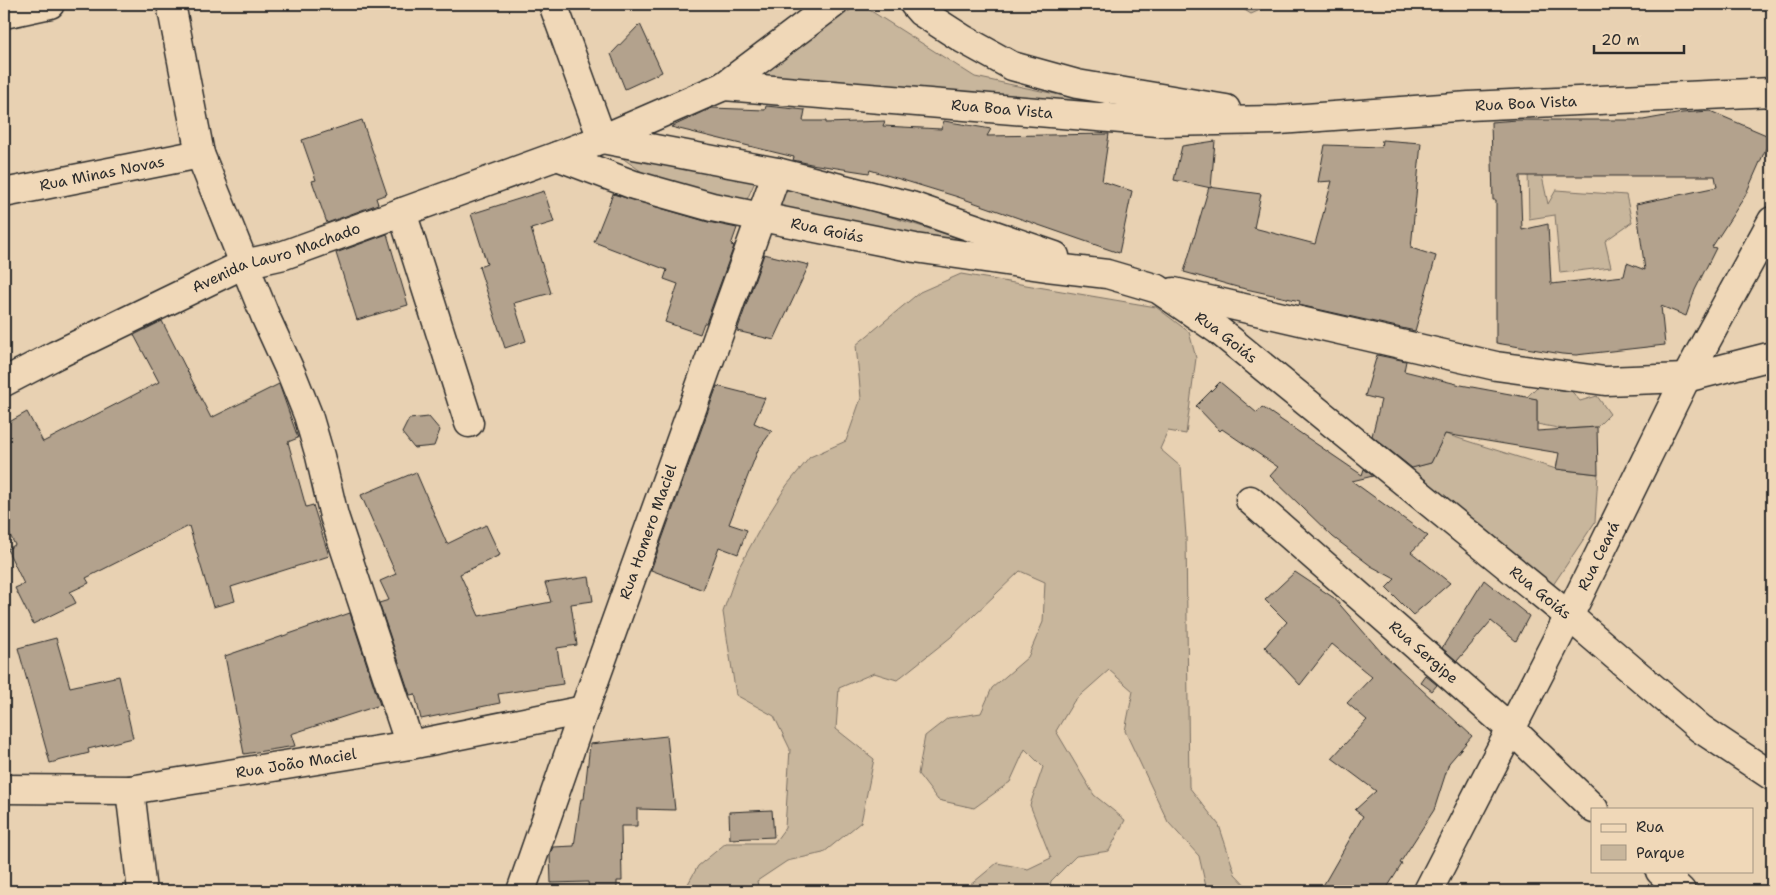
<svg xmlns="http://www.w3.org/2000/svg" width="1776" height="895" font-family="'Shantell Sans',sans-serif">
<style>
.green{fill:#c8b69c;stroke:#7a7064}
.building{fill:#b3a28d;stroke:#2b2b2b;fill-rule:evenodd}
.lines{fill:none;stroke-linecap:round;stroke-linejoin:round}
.minor-casing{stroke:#2b2b2b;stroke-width:31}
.minor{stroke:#f0d8b8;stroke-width:28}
.labels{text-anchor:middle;stroke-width:4.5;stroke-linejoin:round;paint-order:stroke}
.street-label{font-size:15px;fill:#2b2b2b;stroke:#f0d8b8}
</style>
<rect width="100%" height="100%" fill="#e8d1b2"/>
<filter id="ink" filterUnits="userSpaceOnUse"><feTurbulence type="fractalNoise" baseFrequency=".02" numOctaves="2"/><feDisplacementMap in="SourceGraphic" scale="10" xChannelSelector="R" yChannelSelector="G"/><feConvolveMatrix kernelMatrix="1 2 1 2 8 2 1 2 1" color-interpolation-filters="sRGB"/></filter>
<g filter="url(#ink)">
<g class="green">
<polygon points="860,4 975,77 1154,115 747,77"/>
<polygon points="1235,4 1274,4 1251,14"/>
<polygon points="611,150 758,175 745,204 652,179"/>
<polygon points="1540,167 1548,204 1556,190 1626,195 1632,222 1605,241 1611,267 1560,273 1555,215 1529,219 1528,170"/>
<polygon points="786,184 990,248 779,209"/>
<polygon points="961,274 1156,307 1189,332 1196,358 1186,434 1168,431 1160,449 1181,467 1186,536 1189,787 1219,825 1235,874 1251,891 1207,891 1199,856 1168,822 1125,731 1133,691 1109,670 1074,701 1056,731 1094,795 1125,820 1109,851 1076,856 1051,881 1049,891 970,891 969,886 997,863 1028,869 1051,858 1030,805 1043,767 1025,749 1010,782 974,808 938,800 918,774 925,736 948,718 981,713 992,688 1028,657 1043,622 1045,582 1020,571 951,637 897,680 874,673 839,688 836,729 874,759 861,822 823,853 787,861 757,881 759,891 684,891 698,866 726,843 774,843 785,828 790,749 774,716 736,695 723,612 738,569 762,525 787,485 810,457 846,441 861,398 856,345 920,292"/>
<polygon points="1555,383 1568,387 1580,401 1597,396 1610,414 1597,427 1563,429 1537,424 1537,400 1527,397 1538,386"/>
<polygon points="1445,434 1556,469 1598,474 1595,522 1549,591 1405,469 1431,463"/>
</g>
<g class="building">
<polygon points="640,24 662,72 625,89 611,54"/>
<polygon points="766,106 805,110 803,121 826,121 826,123 885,121 883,126 941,129 944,121 991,129 987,136 1109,134 1102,181 1132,191 1119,253 958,197 870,170 869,173 811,164 793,160 794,157 671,127 712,108 765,110"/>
<path d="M1710,111L1771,137L1745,196L1712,247L1716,248L1695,290L1686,316L1661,306L1665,345L1576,355L1562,354L1496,343V200H1493L1491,122L1517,120H1643L1682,113ZM1520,176H1715L1717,187L1636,204L1645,270L1627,263L1624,276L1551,284L1548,224L1522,230Z"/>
<polygon points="362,120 387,194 376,198 378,204 327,223 312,181 316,180 302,140"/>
<polygon points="1382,140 1421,143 1411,248 1436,256 1415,331 1299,305 1300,301 1237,287 1184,272 1209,187 1261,194 1254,228 1315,244 1332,181 1318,182 1325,145 1381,147"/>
<polygon points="1215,141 1211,188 1174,180 1182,146"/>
<polygon points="544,191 554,222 531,229 551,293 514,303 526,341 505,348 479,267 487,264 471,214"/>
<polygon points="613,194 708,222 737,228 731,245 734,246 706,323 704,323 700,334 665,322 678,284 664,279 667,270 594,242"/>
<polygon points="387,234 408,305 357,320 336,253"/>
<polygon points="764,254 809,265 774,340 737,331"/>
<polygon points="162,321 211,418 279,384 298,438 288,442 306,507 313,505 329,556 231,587 235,601 213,607 189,526 86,578 89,583 70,592 76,603 33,624 15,588 24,584 7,549 15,545 4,523 4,425 27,412 43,442 159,382 134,335"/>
<polygon points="1377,355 1406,361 1404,371 1461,385 1537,399 1537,431 1597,427 1598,474 1556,469 1559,453 1445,434 1431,463 1412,468 1372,436 1381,400 1365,396"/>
<polygon points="1220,382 1257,413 1262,407 1362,475 1364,469 1373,476 1352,481 1428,536 1411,552 1450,583 1413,615 1386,588 1395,579 1371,566 1333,537 1270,476 1278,467 1222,429 1220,431 1196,406"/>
<polygon points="717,386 765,398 754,423 772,431 758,450 729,524 747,530 738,554 719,547 703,590 651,570"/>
<polygon points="429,417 440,430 434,446 414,448 402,433 409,419"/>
<polygon points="416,472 447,544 486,525 500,555 460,574 479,616 551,602 545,583 589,577 593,601 571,604 577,645 557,648 563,684 498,694 500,703 421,719 415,694 410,695 379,603 389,600 380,581 396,574 361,495"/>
<polygon points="1295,572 1334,598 1381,652 1472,736 1449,763 1434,810 1400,863 1402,864 1385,891 1320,891 1363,816 1355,810 1376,791 1332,758 1367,720 1347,703 1372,677 1332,644 1300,685 1265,647 1287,622 1265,600"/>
<polygon points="1484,580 1529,616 1516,641 1491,621 1457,661 1442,648"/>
<polygon points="350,613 380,705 291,734 295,746 244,754 225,656"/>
<polygon points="56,638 70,687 119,676 133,738 88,749 89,753 50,763 18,648"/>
<polygon points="1425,675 1437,685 1432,691 1420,682"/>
<polygon points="667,736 675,810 637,809 637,826 621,826 622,881 617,881 617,891 589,891 588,882 551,883 550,854 553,847 574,846 581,799 584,799 590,744"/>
<polygon points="772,810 774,837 730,839 729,812"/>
</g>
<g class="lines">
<g class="minor-casing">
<g id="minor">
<polyline points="171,4 200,154 266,318 292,375 308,415 320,456 334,516 410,745"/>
<polyline points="553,4 602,139"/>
<polyline points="914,4 921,12 963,39 1012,66 1077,84 1226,109"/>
<polyline points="4,14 50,4"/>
<path id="s1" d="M724,86L1158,122L1279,120L1469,106L1772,92"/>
<polyline points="602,139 777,172 911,206 1055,256"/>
<path id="s2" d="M557,156L634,185L712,207L915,248L1047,267L1107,274L1158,289L1218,330L1569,616L1701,729L1772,776"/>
<path id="s3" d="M4,193L200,154"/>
<polyline points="402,212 469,423"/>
<polyline points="1174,292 1496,366 1605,381 1686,378 1772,356"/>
<path id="s4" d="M4,382L56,355L244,264L284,255L557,156L602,139L724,86L833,4"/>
<path id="s5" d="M1250,500L1511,729L1594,809"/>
<path id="s6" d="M4,789L130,790L410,745L584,710"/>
<polyline points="130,790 142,891"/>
<polyline points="1660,871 1681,891"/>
<path id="s7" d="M521,891L584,710L777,172"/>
<path id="s8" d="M1428,891L1569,616L1686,378L1772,221"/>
</g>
</g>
<use href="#minor" class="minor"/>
</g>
</g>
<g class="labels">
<g class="street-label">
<text dy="5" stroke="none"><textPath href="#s1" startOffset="804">Rua Boa Vista</textPath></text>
<text dy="5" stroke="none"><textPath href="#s1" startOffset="279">Rua Boa Vista</textPath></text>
<text dy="5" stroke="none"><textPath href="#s3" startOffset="100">Rua Minas Novas</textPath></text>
<text dy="5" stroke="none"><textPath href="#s2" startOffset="281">Rua Goiás</textPath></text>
<text dy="5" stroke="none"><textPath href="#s4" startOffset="300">Avenida Lauro Machado</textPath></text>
<text dy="5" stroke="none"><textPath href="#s2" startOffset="701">Rua Goiás</textPath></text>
<text dy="5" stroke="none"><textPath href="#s7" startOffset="381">Rua Homero Maciel</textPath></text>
<text dy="5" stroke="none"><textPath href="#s8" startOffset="376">Rua Ceará</textPath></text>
<text dy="5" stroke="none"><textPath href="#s2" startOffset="1106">Rua Goiás</textPath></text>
<text dy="5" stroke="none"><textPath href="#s5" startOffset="231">Rua Sergipe</textPath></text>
<text dy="5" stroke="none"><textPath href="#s6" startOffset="294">Rua João Maciel</textPath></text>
</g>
</g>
<rect width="1776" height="895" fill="none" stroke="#f0d8b8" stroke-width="20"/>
<rect x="10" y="10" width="1756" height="875" fill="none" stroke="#2b2b2b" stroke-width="2" filter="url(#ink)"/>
<rect x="1591" y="808" width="162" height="65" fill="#f0d8b8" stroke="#a19380"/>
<rect x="1601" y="824" width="25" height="8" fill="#f0d8b8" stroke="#a19380"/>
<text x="1636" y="832" font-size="15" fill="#2b2b2b">Rua</text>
<rect x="1601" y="845" width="25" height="15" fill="#c8b69c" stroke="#a19380"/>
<text x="1636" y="858" font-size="15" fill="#2b2b2b">Parque</text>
<path d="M1594 45v8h90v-8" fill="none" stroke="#2b2b2b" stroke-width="2.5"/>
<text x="1601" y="45" font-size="15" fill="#2b2b2b" stroke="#f0d8b8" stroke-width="4" paint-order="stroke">20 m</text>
</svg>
